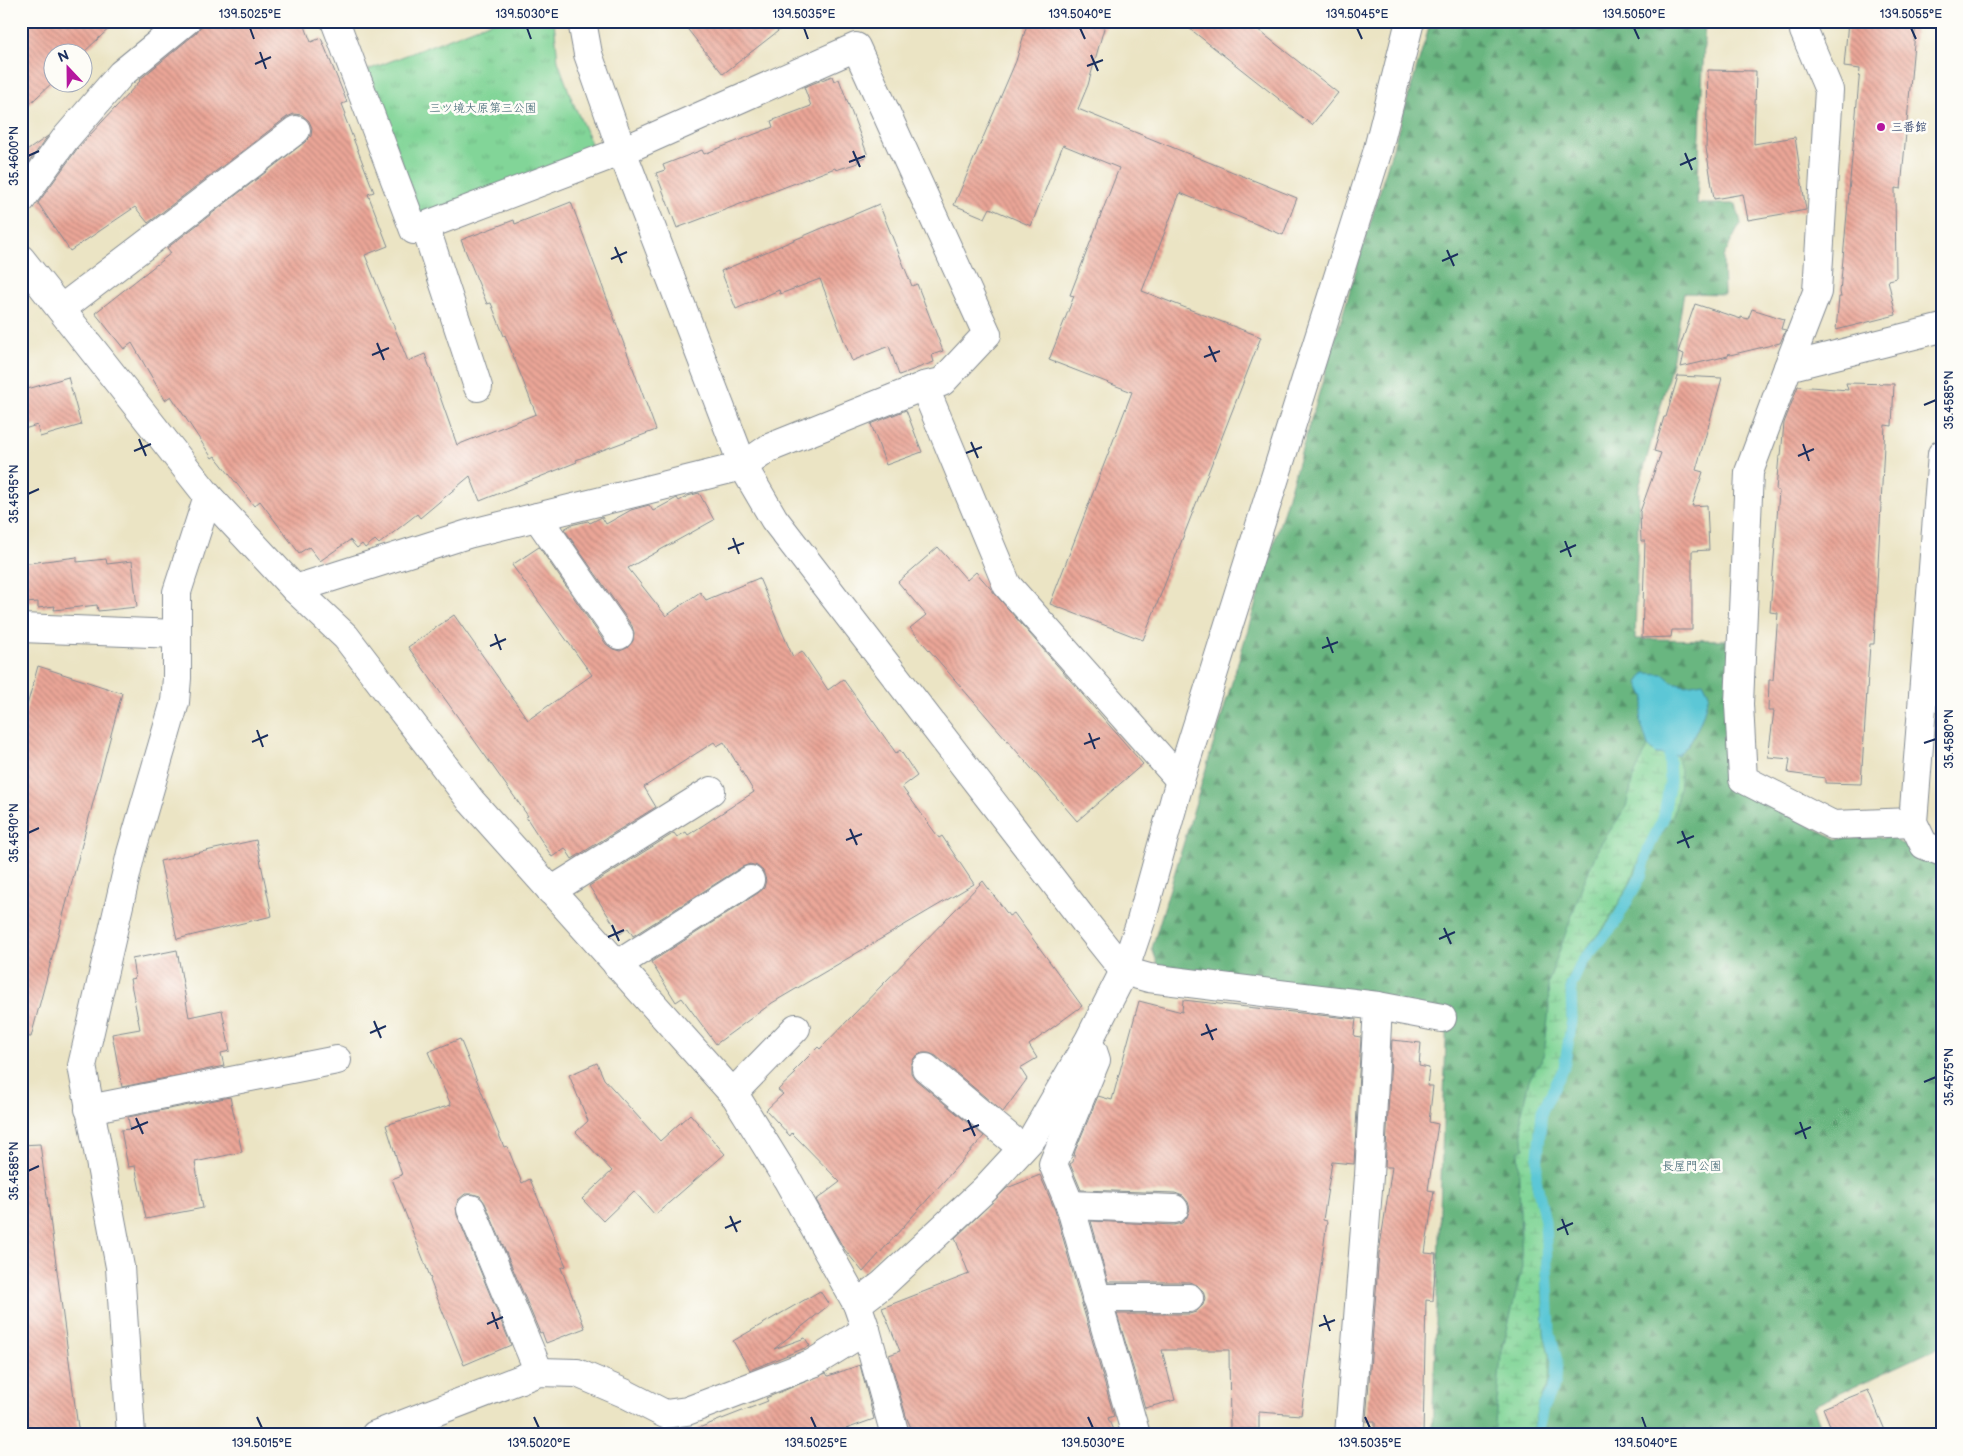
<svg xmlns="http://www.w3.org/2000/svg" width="1963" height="1456" font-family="'Balsamiq Sans','Klee One',sans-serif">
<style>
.grass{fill:url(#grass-tufts);stroke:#4e827b}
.forest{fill:url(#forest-firs);stroke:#42726f}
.wetland{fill:url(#wetland-marsh);stroke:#4e827b}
.water{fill:#5cc7d6;stroke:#3c7b9a}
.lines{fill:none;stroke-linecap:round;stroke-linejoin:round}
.stream{stroke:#5cc7d6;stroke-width:11}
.building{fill:url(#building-back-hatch)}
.minor-casing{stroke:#838a91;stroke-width:30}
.minor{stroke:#fff;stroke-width:28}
.ticks{fill:none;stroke:#1b2f5e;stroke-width:2}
.poi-dot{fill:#b5179e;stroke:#fdfcf7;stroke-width:2}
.labels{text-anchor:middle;stroke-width:5;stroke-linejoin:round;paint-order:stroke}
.park-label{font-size:12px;fill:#3a616f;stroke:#fdfcf7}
.poi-label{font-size:12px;fill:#1b2f5e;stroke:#fdfcf7;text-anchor:start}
.neatline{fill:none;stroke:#1b2f5e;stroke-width:2}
.ticks-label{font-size:12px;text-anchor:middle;fill:#1b2f5e}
</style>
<defs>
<pattern id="grass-tufts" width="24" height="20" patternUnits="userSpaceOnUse" patternTransform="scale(1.25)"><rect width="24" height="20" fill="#82d598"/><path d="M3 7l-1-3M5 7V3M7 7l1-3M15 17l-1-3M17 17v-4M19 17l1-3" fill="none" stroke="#70b785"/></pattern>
<pattern id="forest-firs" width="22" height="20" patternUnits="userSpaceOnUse" patternTransform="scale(1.25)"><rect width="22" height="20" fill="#69b680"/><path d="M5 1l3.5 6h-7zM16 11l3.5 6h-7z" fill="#56946c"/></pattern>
<pattern id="wetland-marsh" width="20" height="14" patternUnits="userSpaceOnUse" patternTransform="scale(1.25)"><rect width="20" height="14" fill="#82d598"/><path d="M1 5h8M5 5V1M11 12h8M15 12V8" fill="none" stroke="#70b785"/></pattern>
<pattern id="building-back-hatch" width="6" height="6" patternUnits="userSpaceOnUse" patternTransform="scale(1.25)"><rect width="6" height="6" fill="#eba697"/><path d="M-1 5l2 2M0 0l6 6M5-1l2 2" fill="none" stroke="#be887e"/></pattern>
</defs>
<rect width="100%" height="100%" fill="#fdfcf7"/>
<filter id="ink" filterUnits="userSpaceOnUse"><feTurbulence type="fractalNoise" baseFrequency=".02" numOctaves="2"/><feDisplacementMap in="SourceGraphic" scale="10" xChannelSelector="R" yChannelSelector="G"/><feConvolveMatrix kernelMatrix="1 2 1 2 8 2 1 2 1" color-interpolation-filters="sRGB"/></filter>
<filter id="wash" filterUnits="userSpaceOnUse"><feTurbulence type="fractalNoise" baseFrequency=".0096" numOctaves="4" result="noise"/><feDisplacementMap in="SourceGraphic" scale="20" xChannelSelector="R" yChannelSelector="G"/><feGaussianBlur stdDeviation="1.12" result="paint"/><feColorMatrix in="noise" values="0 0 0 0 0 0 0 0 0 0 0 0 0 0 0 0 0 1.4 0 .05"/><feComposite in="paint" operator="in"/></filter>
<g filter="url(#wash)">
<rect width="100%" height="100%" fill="#ebe4c4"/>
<polygon class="grass" points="494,21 554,21 558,61 572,100 594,150 421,215 368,70"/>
<polygon class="forest" points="1431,21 1705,21 1697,204 1736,204 1741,223 1723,257 1724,294 1684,293 1672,363 1639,488 1635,639 1731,640 1730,787 1837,839 1890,837 1924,857 1942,863 1942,1346 1813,1406 1824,1435 1432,1435 1447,1012 1158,965 1152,948"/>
<polygon class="wetland" points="1648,746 1656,754 1677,755 1681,770 1679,789 1674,812 1663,833 1642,854 1630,883 1607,923 1578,959 1566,984 1567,1020 1560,1066 1538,1109 1535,1129 1536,1153 1531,1180 1541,1223 1544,1333 1550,1359 1549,1381 1538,1406 1531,1435 1494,1435 1501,1356 1522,1267 1518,1151 1524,1148 1521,1116 1529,1080 1544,1056 1549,1008 1548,983 1583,884 1599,847 1626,807 1633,778"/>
<path class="water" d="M1645,673L1663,674L1672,682L1686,685L1703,682L1709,694C1702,717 1697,740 1677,755L1656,754L1648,746L1640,720L1645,698L1638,683Z"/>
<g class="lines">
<polyline class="stream" points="1537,1435 1543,1408 1556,1381 1557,1361 1550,1333 1545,1221 1536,1179 1542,1111 1564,1068 1572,1021 1571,986 1582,962 1614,925 1641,876 1649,847 1663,819 1670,781 1669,755"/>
</g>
<g id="blocks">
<g class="building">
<polygon points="21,21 117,21 82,54 82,52 52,52 53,82 21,112"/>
<polygon points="214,21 303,21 311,42 321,38 347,102 342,104 346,114 344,115 374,192 368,194 388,246 365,255 408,361 425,354 457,445 536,414 505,335 504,336 491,303 487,304 461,240 514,220 515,224 571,202 656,430 576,460 577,462 480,501 470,476 420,518 417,514 379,544 375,540 365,548 362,544 357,548 350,540 320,561 309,547 299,553 260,501 254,506 215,456 212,458 171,396 165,400 132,343 124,349 95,313 171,253 167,248 305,142 311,136 312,128 309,121 302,115 294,114 287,117 148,223 135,207 70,251 38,203 77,149 140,81 139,80 196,33 201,26"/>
<polygon points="681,21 791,21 723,74"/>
<polygon points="1028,21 1106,21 1088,85 1078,109 1297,198 1283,235 1180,193 1142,291 1261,337 1143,640 1050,604 1132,392 1049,360 1074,296 1070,295 1119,168 1063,145 1031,226 990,208 985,218 954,205 1016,61"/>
<polygon points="1180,21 1247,21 1338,93 1312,125"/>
<polygon points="1848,21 1916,21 1901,189 1895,188 1896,278 1888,280 1896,315 1836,330 1839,297 1841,297 1840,292 1860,69 1844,67"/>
<polygon points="1708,70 1756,71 1754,144 1795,137 1806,210 1748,220 1743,194 1714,199 1706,148"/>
<polygon points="832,76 834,81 839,79 868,156 857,160 858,163 836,170 835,168 677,228 656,173 665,170 663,165 702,150 704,154 773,127 771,121 811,106 804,87"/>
<polygon points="48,136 21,173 21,155"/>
<polygon points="879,204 912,286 917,284 943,351 932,355 934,362 899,375 889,346 852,361 820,279 780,294 779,290 736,309 721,271"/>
<polygon points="1695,304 1741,319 1741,317 1748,319 1752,309 1784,319 1781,329 1786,330 1780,343 1730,355 1729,353 1728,356 1681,367 1684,354 1678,352"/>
<polygon points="1678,376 1722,378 1696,470 1703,472 1692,506 1707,505 1709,550 1692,551 1692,630 1672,630 1671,637 1642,638 1645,541 1641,541 1640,512 1661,453 1654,451 1664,417 1666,417"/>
<polygon points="68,377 81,425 40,437 37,425 21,430 21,391"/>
<polygon points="1846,383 1894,384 1892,426 1885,425 1874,644 1870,644 1861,784 1825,783 1825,778 1788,773 1790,759 1768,757 1774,711 1768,711 1769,680 1773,680 1778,613 1770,612 1779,491 1776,490 1779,456 1781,456 1784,423 1798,386 1848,390"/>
<polygon points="906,410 922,452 886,465 871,424"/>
<polygon points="699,493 714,520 628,568 666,616 700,592 706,600 759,578 793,657 802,651 828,690 843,679 896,753 900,750 917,776 902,787 939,838 942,836 974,884 772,1003 716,1044 682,998 676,1002 651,962 758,893 764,888 766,880 763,871 757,866 750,864 742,867 633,936 628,928 620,934 589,886 674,833 677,837 686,832 688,835 754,792 724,742 717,746 714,742 644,787 656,807 572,859 565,848 552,857 526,817 528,816 408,647 454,615 528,720 592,675 512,565 539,547 606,644 613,649 620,651 627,648 633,641 634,633 632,626 564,529 571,525 588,521 590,523 602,517 606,524 631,510 649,505 653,511 675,499 677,498 679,501 688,496"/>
<polygon points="938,547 967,580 976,572 1143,764 1077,821 910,628 926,615 898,582"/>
<polygon points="77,557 77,562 106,559 107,564 132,561 137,607 98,611 97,605 54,610 55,606 38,608 38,602 25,603 24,599 21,599 21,564"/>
<polygon points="38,666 122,693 31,1037 21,1036 21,727"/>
<polygon points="256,840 272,916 177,939 160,861"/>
<polygon points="983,881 1009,916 1014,913 1082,1006 1029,1045 1037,1058 1020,1068 1027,1079 1003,1112 936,1056 929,1053 921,1053 914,1058 911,1065 911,1073 916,1080 984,1136 863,1272 844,1249 816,1200 840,1182 792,1133 790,1136 766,1110 783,1094 778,1090 795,1074 793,1072 818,1047 820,1049"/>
<polygon points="177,950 189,1017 222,1010 230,1051 221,1053 224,1066 122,1087 112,1034 140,1029 130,979 135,978 132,959"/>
<polygon points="1183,1000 1356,1019 1354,1036 1361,1037 1354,1164 1332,1162 1323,1220 1327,1221 1301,1415 1259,1412 1259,1429 1230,1429 1229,1350 1162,1350 1175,1400 1145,1408 1117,1314 1189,1314 1196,1312 1203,1305 1205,1298 1203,1291 1197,1285 1189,1282 1108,1282 1091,1221 1174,1225 1182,1223 1187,1217 1190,1209 1188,1202 1183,1196 1175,1193 1081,1190 1070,1164 1073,1162 1075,1151 1098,1096 1112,1100 1139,1001 1182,1012"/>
<polygon points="460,1039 504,1147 507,1146 522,1183 530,1179 566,1266 561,1268 585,1328 546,1343 542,1332 540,1333 485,1203 480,1196 473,1194 465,1194 458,1200 456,1207 457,1215 511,1345 464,1365 430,1280 431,1279 392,1179 402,1175 386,1125 451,1105 428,1052"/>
<polygon points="1392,1040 1421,1043 1419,1066 1429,1068 1427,1086 1433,1086 1429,1122 1438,1124 1428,1190 1434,1191 1425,1253 1436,1254 1433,1301 1426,1300 1423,1435 1375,1435 1375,1421 1366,1421 1379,1253 1392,1167 1385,1167"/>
<polygon points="597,1063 604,1079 660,1141 690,1114 725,1154 655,1215 634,1191 603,1221 582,1199 612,1171 576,1132 588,1121 569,1075"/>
<polygon points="230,1097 242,1152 195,1162 203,1208 146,1219 135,1166 128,1167 121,1130 130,1129 128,1117"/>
<polygon points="40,1144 79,1435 21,1435 21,1145"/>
<polygon points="1040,1175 1055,1210 1114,1416 1108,1418 1115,1435 914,1435 906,1416 889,1355 900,1351 882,1308 969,1274 955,1238 1007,1188"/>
<polygon points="820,1291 829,1305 774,1349 805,1338 810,1346 750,1370 733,1341"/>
<polygon points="860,1365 874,1419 829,1435 687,1435 686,1433 768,1401 766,1398 826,1373 828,1376"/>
<polygon points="1868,1390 1887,1435 1834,1435 1823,1408"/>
</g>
</g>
</g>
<g filter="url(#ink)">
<use href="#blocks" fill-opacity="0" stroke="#838a91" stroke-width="1"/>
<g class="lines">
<g class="minor-casing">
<g id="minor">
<polyline points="582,21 588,54 622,151 743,466 774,519 1085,922 1124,971 1149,978 1378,1006 1442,1018"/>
<polyline points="21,200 65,139 121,74 186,21"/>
<polyline points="425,226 478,387"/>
<polyline points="21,259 208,496 295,589 346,637 471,801 736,1097 787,1179 857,1304 866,1330 895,1435"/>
<polyline points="61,309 296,130"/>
<polyline points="1788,367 1817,292 1829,90 1804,31 1805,21"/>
<polyline points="924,386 1007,585 1180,780"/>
<polyline points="1942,454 1913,822 1924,845 1942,852"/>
<polyline points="537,517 619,635"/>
<polyline points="295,589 468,534 743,466 769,448 924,386 942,382 987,334 856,47 622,151 414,230 335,21"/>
<polyline points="21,628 177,634"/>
<polyline points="1913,822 1833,825 1743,779 1739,704 1749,472 1788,367 1942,328"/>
<polyline points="551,891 711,791"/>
<polyline points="617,965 750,880"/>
<polyline points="1093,1051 1096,1060 1053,1164 1070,1205 1136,1435"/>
<polyline points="926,1068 1022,1148"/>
<polyline points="733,1093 796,1028"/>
<polyline points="89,1109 337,1060"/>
<polyline points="1070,1205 1174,1209"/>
<polyline points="471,1209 539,1372"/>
<polyline points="1096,1298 1189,1298"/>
<polyline points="857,1304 882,1285 985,1189 1033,1137 1089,1040 1124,971 1141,921 1180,780 1377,153 1410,21"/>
<polyline points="131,1435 120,1267 82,1066 131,853 175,702 177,678 177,592 208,496"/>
<polyline points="375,1435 539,1372 577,1373 624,1393 665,1414 687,1411 813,1363 866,1330"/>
<polyline points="1349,1435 1369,1176 1378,1006"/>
</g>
</g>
<use href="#minor" class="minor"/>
</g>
</g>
<path class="ticks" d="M250,28L254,39M527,28L531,39M804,28L808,39M1080,28L1085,39M1357,28L1362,39M1634,28L1639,39M1911,28L1916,39M260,52L266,69M1091,55L1098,71M255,64L271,57M1087,66L1103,60M853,151L860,167M1685,153L1692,170M28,156L39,151M849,162L865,156M1680,165L1696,158M615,247L622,263M1447,250L1454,266M611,259L627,252M1442,261L1458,254M377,343L384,360M1209,346L1216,362M372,355L389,348M1204,357L1220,351M1924,405L1936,400M139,439L146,456M971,442L978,458M1803,444L1809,461M134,451L151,444M966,453L982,447M1798,456L1814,449M28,494L39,489M733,538L739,554M1565,541L1571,557M728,549L744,543M1560,552L1576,545M495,634L501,650M1327,637L1333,653M490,646L506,639M1322,648L1338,642M257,730L263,747M1089,733L1095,749M252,742L268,735M1924,743L1936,739M1084,744L1100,738M850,829L857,845M1682,831L1689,848M28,833L39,828M846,840L862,834M1677,843L1694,836M612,925L619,941M1444,928L1451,944M608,937L624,930M1439,939L1455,932M374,1021L381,1038M1206,1024L1213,1040M370,1033L386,1026M1201,1035L1217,1029M1924,1082L1936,1077M136,1118L143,1134M968,1120L975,1136M1800,1122L1806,1139M131,1129L148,1122M963,1131L979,1125M1795,1134L1811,1127M28,1171L39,1166M730,1216L737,1232M1562,1219L1568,1235M725,1228L741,1221M1557,1230L1573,1223M492,1312L498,1329M1324,1315L1330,1331M487,1324L503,1317M1319,1326L1335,1320M257,1417L262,1428M534,1417L539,1428M811,1417L816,1428M1088,1417L1093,1428M1365,1417L1370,1428M1642,1417L1646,1428"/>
<circle class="poi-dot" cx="1881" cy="127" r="5"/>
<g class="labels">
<g class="park-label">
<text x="483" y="112">三ツ境大原第三公園</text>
<text x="1692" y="1170">長屋門公園</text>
</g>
<g class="poi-label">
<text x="1891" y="131">三番館</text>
</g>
</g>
<rect width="1963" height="1456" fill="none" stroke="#fdfcf7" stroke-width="55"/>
<g transform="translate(68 68) rotate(338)"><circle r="24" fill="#fdfcf7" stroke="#a3aaba"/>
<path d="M0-4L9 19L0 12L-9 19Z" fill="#b5179e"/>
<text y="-8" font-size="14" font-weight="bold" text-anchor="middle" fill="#1b2f5e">N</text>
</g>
<rect x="28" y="28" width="1908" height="1400" class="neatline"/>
<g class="ticks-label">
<text x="250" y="18">139.5025°E</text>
<text x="527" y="18">139.5030°E</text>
<text x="804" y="18">139.5035°E</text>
<text x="1080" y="18">139.5040°E</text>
<text x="1357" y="18">139.5045°E</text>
<text x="1634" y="18">139.5050°E</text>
<text x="1911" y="18">139.5055°E</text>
<text transform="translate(14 156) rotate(-90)" y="4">35.4600°N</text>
<text transform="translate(1949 400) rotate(-90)" y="4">35.4585°N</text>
<text transform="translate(14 494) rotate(-90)" y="4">35.4595°N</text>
<text transform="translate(1949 739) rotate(-90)" y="4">35.4580°N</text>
<text transform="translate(14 833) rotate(-90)" y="4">35.4590°N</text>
<text transform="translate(1949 1077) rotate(-90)" y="4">35.4575°N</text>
<text transform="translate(14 1171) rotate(-90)" y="4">35.4585°N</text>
<text x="262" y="1447">139.5015°E</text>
<text x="539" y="1447">139.5020°E</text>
<text x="816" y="1447">139.5025°E</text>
<text x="1093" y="1447">139.5030°E</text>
<text x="1370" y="1447">139.5035°E</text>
<text x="1646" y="1447">139.5040°E</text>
</g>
</svg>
